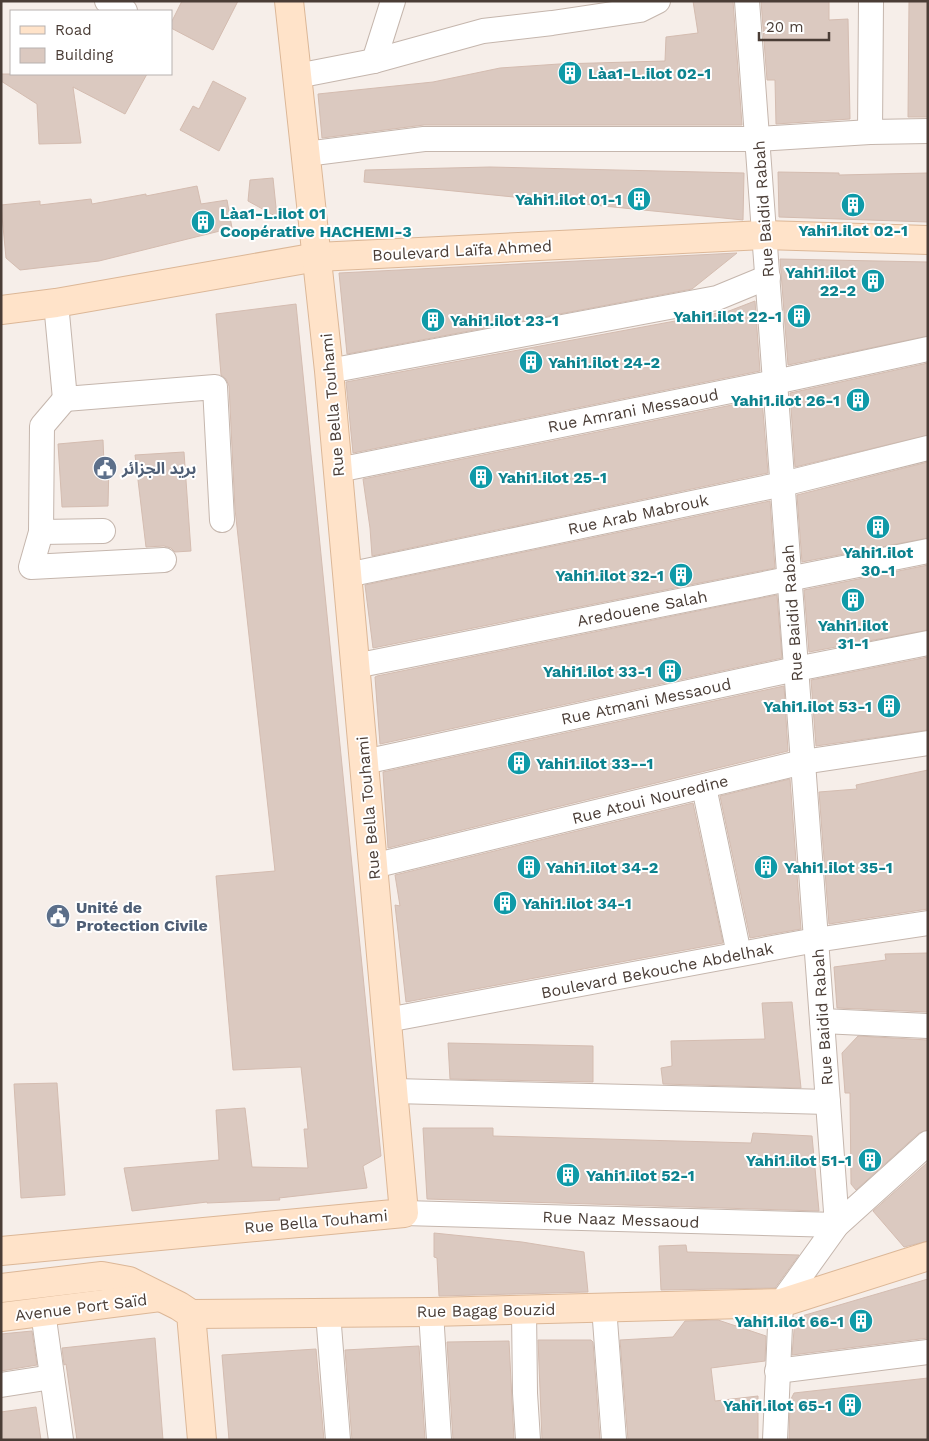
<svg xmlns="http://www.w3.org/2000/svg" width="929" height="1441" font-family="'Work Sans','Noto Sans Arabic',sans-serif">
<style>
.building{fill:#dbc9c0;stroke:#d4bcb0}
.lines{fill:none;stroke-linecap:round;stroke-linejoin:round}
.street-casing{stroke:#c5b6ad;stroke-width:26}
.secondary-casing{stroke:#dcb797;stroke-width:30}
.street{stroke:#fff;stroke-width:24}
.secondary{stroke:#ffe3c9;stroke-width:28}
.labels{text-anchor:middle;stroke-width:4;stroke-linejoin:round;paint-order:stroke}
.culture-label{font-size:16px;font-weight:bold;fill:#0d838f;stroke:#fff;text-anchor:start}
.street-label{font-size:16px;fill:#4a3d36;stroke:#fff}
.service-label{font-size:16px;font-weight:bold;fill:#4e5e75;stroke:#fff;text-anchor:start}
</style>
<rect width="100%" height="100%" fill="#f6eee9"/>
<g class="building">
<polygon points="182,1 238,1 213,50 171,28 171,23"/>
<polygon points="693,1 733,1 742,125 424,125 322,138 318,94 433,82 500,68 559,64 665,61 666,37 698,33"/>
<polygon points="761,1 829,1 829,20 848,19 850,119 776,124 775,80 767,80"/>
<polygon points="909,1 928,1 928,117 908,117"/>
<polygon points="1,74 147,74 125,114 73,87 81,143 39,144 37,104 1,81"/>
<polygon points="213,81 246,98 219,151 180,130 193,106 199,109"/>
<polygon points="490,167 744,173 743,220 364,182 365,170"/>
<polygon points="778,172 839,173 839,175 928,173 928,222 779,217"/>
<polygon points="273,178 277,217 248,201 250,180"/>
<polygon points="197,186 201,204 227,200 232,228 99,261 20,270 6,258 1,205 40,201 40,205 91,199 92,204 146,194 146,196"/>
<polygon points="737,253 692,289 347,354 339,273"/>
<polygon points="780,259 928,262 928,336 788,365"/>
<polygon points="755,301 760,371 353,453 346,382 729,311"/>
<polygon points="296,304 381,1156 363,1166 367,1188 279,1198 280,1200 207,1203 207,1202 132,1211 124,1168 219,1160 216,1110 245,1108 252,1167 308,1168 304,1129 308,1129 301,1067 233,1070 216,876 275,871 235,509 229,386 226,379 221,375 216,314"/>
<polygon points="928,363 928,435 795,467 790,393"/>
<polygon points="762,399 768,473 372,556 370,528 363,479"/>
<polygon points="103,440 104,464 109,463 108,506 62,507 58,444"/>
<polygon points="184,452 191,551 175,552 171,548 164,546 146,547 135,455"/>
<polygon points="928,462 928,538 802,562 797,495"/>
<polygon points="770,501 775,568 373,648 365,585"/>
<polygon points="928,565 928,630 809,652 804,590"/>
<polygon points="777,595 782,658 380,744 375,677 377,676"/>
<polygon points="928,657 928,730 816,746 811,680"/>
<polygon points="784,686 788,751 388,848 383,772"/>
<polygon points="928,770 928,909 829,924 819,792 857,789 856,785"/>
<polygon points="790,779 801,929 750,938 720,796"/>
<polygon points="693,803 723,943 406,1002 395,905 400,906 395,875"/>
<polygon points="928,953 928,1012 837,1008 834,967 886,960 885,954"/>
<polygon points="792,1002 801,1088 663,1084 661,1068 672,1066 671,1041 765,1039 762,1003"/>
<polygon points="858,1036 928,1040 928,1130 919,1133 856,1190 851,1184 850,1093 845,1093 842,1053"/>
<polygon points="448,1043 593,1046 593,1082 450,1079"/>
<polygon points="57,1083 65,1195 21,1198 14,1084"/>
<polygon points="423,1128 493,1128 493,1136 751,1143 753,1133 812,1136 819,1211 427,1199"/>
<polygon points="928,1162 928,1241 904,1247 873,1211"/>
<polygon points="434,1233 522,1242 584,1252 588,1292 439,1296 437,1258 434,1257"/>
<polygon points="686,1245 687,1252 799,1255 775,1288 661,1290 659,1246"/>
<polygon points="928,1279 928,1338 792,1355 795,1318"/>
<polygon points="718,1320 766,1336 765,1361 711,1368 715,1401 758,1396 758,1440 628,1440 620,1340 673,1337 685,1321"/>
<polygon points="32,1331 37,1365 1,1371 1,1334"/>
<polygon points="155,1338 163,1440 77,1440 66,1364 64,1365 62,1348"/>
<polygon points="538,1340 591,1340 593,1342 600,1440 542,1440"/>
<polygon points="509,1341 514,1440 453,1440 447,1342"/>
<polygon points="419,1346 425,1440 352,1440 345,1350"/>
<polygon points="316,1349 324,1440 229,1440 222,1355"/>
<polygon points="928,1378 928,1440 789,1440 790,1401 794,1393"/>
<polygon points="36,1407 41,1440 1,1440 1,1412"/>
</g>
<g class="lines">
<g class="street-casing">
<g id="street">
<polyline points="107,1 125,11"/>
<polyline points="374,61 393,1"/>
<polyline points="297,76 374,61 483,31 552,23 640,10 658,1"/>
<polyline points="870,132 871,1"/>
<polyline points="306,154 424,139 757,139 870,132 928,131"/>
<polyline points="56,303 65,399 215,387 222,520"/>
<polyline points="329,371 717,298 768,277"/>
<polyline points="65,399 42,426 41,532 31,567 164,560"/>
<polyline points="338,470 775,382 928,349"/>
<polyline points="41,532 103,531"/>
<polyline points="347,575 783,484 928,448"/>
<polyline points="355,666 928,551"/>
<polyline points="364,762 796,669 928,643"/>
<polyline points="704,787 739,954"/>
<polyline points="373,866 803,762 928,743"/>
<polyline points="387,1020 816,940 928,923"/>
<polyline points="822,1021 928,1026"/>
<polyline points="394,1091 828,1102"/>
<polyline points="404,1213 837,1225 747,1"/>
<polyline points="604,1307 614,1440"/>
<polyline points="524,1310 525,1393 528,1440"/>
<polyline points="43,1312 61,1440"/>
<polyline points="431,1312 439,1440"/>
<polyline points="328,1313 338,1440"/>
<polyline points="777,1371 928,1352"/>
<polyline points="1,1385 52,1377"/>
<polyline points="775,1440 781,1303 837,1225 928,1143"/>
</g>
</g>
<g class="secondary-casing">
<g id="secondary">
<polyline points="1,310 56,303 317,257 764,235 928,240"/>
<polyline points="1,1251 404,1213 329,371 289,1"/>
<polyline points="1,1288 102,1276 129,1281 179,1306 191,1314 202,1440"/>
<polyline points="191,1314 431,1312 781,1303 928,1256"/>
<polyline points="1,1317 160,1297"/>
</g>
</g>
<use href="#street" class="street"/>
<use href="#secondary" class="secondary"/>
</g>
<defs>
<g id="building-disc" transform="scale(1.25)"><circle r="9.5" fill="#0f9aa8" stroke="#fff"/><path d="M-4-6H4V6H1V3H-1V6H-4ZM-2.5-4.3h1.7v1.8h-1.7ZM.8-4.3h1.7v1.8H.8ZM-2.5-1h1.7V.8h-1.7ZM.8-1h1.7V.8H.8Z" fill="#fff"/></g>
<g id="civic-disc" transform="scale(1.25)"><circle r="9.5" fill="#5c6f8a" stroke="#fff"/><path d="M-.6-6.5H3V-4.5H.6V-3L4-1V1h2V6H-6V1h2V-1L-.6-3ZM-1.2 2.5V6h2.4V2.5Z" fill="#fff"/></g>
</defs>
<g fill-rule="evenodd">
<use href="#building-disc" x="570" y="73"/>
<use href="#building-disc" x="639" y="199"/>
<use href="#building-disc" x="853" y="205"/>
<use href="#building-disc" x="203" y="222"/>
<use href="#building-disc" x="873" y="281"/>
<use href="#building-disc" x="799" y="316"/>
<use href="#building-disc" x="433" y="320"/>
<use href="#building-disc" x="531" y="362"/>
<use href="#building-disc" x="858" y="400"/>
<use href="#civic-disc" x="105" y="468"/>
<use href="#building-disc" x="481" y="477"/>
<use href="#building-disc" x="878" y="527"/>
<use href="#building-disc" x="681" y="575"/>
<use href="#building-disc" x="853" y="600"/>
<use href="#building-disc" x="670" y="671"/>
<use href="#building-disc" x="889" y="706"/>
<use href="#building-disc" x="519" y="763"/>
<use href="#building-disc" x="529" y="867"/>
<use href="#building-disc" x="766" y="867"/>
<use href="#building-disc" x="505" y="903"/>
<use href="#civic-disc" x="58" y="916"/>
<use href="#building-disc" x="870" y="1160"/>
<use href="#building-disc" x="568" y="1175"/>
<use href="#building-disc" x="861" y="1321"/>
<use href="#building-disc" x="850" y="1405"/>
</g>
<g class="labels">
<g class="culture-label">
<text x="588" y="79">Làa1-L.ilot 02-1</text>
<text x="622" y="205" text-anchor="end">Yahi1.ilot 01-1</text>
<text x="220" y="219">Làa1-L.ilot 01<tspan x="220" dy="18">Coopérative HACHEMI-3</tspan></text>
<text x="853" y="236" text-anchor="middle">Yahi1.ilot 02-1</text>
<text x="856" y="278" text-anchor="end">Yahi1.ilot<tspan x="856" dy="18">22-2</tspan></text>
<text x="782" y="322" text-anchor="end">Yahi1.ilot 22-1</text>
<text x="450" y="326">Yahi1.ilot 23-1</text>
<text x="548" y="368">Yahi1.ilot 24-2</text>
<text x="840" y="406" text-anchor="end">Yahi1.ilot 26-1</text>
<text x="498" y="483">Yahi1.ilot 25-1</text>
<text x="878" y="558" text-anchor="middle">Yahi1.ilot<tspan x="878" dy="18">30-1</tspan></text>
<text x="664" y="581" text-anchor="end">Yahi1.ilot 32-1</text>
<text x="853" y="631" text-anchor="middle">Yahi1.ilot<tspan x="853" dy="18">31-1</tspan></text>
<text x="652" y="677" text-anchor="end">Yahi1.ilot 33-1</text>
<text x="872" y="712" text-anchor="end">Yahi1.ilot 53-1</text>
<text x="536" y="769">Yahi1.ilot 33--1</text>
<text x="546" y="873">Yahi1.ilot 34-2</text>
<text x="784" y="873">Yahi1.ilot 35-1</text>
<text x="522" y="909">Yahi1.ilot 34-1</text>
<text x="852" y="1166" text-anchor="end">Yahi1.ilot 51-1</text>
<text x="586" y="1181">Yahi1.ilot 52-1</text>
<text x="844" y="1327" text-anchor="end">Yahi1.ilot 66-1</text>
<text x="832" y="1411" text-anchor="end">Yahi1.ilot 65-1</text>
</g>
<g class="street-label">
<text transform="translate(763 209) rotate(-94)" y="6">Rue Baidid Rabah</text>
<text transform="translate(462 250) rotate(-3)" y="6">Boulevard Laïfa Ahmed</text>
<text transform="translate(332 405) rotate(-95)" y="6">Rue Bella Touhami</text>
<text transform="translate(633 410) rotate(-11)" y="6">Rue Amrani Messaoud</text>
<text transform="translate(638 514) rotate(-12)" y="6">Rue Arab Mabrouk</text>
<text transform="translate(642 608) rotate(-11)" y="6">Aredouene Salah</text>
<text transform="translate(792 613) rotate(-94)" y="6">Rue Baidid Rabah</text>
<text transform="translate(646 701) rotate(-12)" y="6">Rue Atmani Messaoud</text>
<text transform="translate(650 799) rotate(-14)" y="6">Rue Atoui Nouredine</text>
<text transform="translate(368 808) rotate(-95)" y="6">Rue Bella Touhami</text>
<text transform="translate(657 970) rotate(-11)" y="6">Boulevard Bekouche Abdelhak</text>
<text transform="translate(822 1017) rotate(-94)" y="6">Rue Baidid Rabah</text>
<text transform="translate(621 1219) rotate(2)" y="6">Rue Naaz Messaoud</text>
<text transform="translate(316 1221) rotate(-5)" y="6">Rue Bella Touhami</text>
<text transform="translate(81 1307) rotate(-7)" y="6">Avenue Port Saïd</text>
<text transform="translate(486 1310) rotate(-1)" y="6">Rue Bagag Bouzid</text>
</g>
<g class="service-label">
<text x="122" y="474">بريد الجزائر</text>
<text x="76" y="913">Unité de<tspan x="76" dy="18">Protection Civile</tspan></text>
</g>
</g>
<rect width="929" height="1441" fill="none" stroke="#4a3d36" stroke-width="5"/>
<rect x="10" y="10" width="162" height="65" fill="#ffffff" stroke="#b7b1af"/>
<rect x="20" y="26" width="25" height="8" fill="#ffe3c9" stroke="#b7b1af"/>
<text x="55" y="35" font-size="15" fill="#4a3d36">Road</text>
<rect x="20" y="48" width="25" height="15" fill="#dbc9c0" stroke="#b7b1af"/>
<text x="55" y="60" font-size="15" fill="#4a3d36">Building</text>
<path d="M759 32v8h70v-8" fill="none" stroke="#4a3d36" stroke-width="2.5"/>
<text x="766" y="32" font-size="15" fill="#4a3d36" stroke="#ffffff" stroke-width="4" paint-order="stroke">20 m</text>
</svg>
